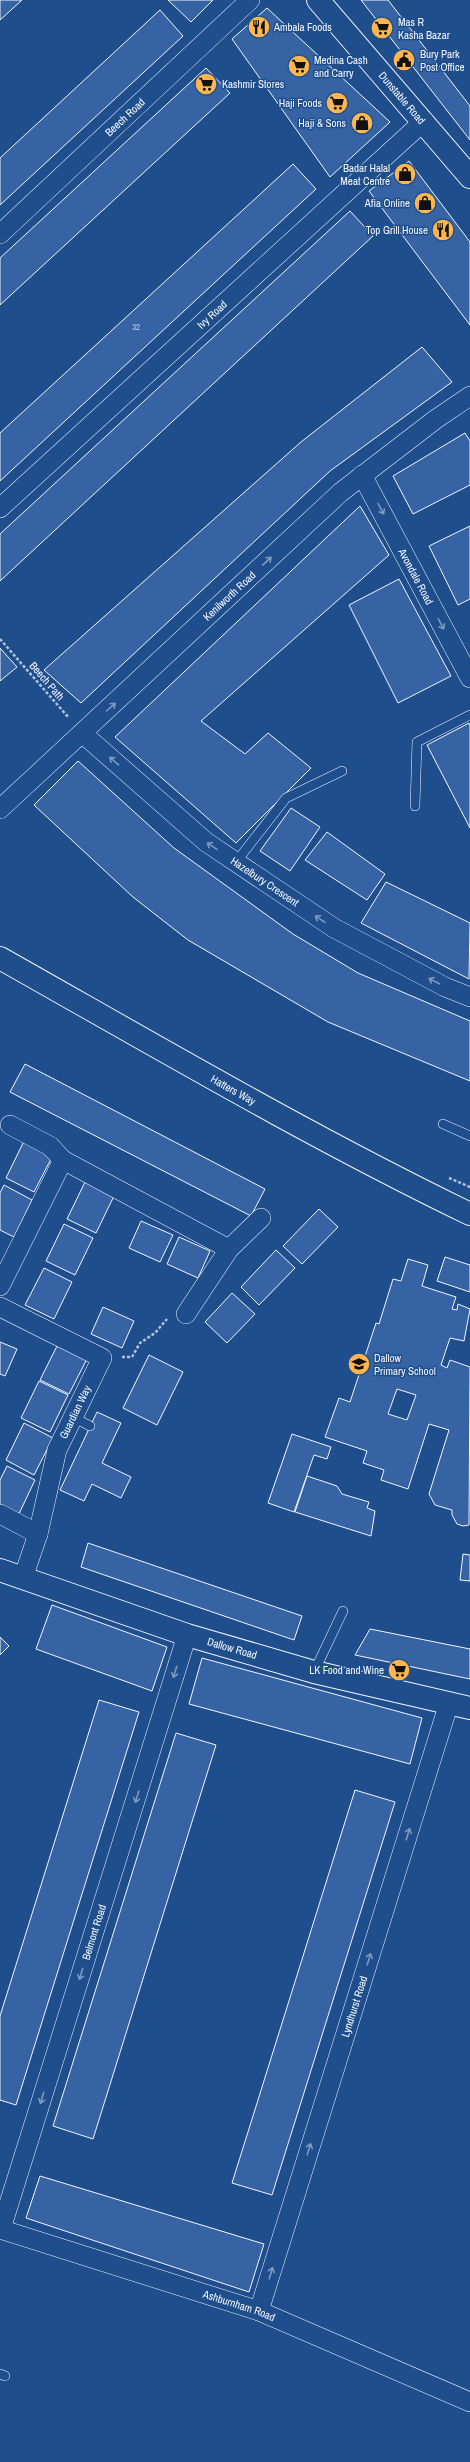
<svg xmlns="http://www.w3.org/2000/svg" width="470" height="2462" font-family="'Archivo Narrow',sans-serif">
<style>
.building{fill:#3563a3;stroke:#f2f6ff;fill-rule:evenodd}
.lines{fill:none;stroke-linecap:round;stroke-linejoin:round}
.service-casing{stroke:#f2f6ff;stroke-width:10}
.minor-casing{stroke:#f2f6ff;stroke-width:20}
.tertiary-casing{stroke:#f2f6ff;stroke-width:24}
.primary-casing{stroke:#f2f6ff;stroke-width:24}
.path{stroke:#b3c4dc;stroke-width:2.5;stroke-dasharray:3 2;stroke-linecap:butt}
.service{stroke:#1f4e8c;stroke-width:9}
.minor{stroke:#1f4e8c;stroke-width:19}
.tertiary{stroke:#1f4e8c;stroke-width:22}
.primary{stroke:#1f4e8c;stroke-width:22}
.oneway{stroke:#7e9ac0}
.labels{text-anchor:middle;stroke-width:3;stroke-linejoin:round;paint-order:stroke}
.number-label{font-size:9px;fill:#c3d1e8}
.poi-label{font-size:11px;fill:#f2f6ff;stroke:#1f4e8c;text-anchor:start}
.street-label{font-size:11px;fill:#f2f6ff;stroke:#1f4e8c}
</style>
<rect width="100%" height="100%" fill="#1f4e8c"/>
<g class="building">
<polygon points="0,0 22,0 0,20"/>
<polygon points="168,0 213,0 191,22"/>
<polygon points="361,0 388,0 470,106 470,140"/>
<polygon points="267,8 390,122 330,177 232,39"/>
<polygon points="160,10 183,36 0,205 0,158"/>
<polygon points="206,68 230,93 0,305 0,258"/>
<polygon points="409,161 470,242 470,325 369,191"/>
<polygon points="293,164 316,189 0,481 0,433"/>
<polygon points="350,211 373,236 0,581 0,534"/>
<polygon points="422,347 452,382 330,471 81,703 44,670 301,442"/>
<polygon points="465,433 470,441 470,485 413,514 393,476"/>
<polygon points="360,506 389,555 201,721 245,754 268,733 311,768 236,843 115,737"/>
<polygon points="470,526 470,599 458,605 429,546"/>
<polygon points="399,579 451,676 398,703 349,605"/>
<polygon points="0,648 17,667 0,681"/>
<polygon points="469,723 470,726 470,828 427,745"/>
<polygon points="78,761 174,848 293,934 358,973 470,1021 470,1081 328,1022 188,940 133,897 34,805"/>
<polygon points="291,808 320,827 290,871 260,851"/>
<polygon points="327,832 385,874 367,900 305,860"/>
<polygon points="386,882 470,923 469,979 361,923"/>
<polygon points="25,1064 265,1189 251,1216 10,1092"/>
<polygon points="24,1141 53,1155 34,1192 6,1178"/>
<polygon points="85,1182 114,1196 96,1233 67,1219"/>
<polygon points="4,1185 32,1200 14,1237 0,1230 0,1193"/>
<polygon points="319,1209 338,1227 302,1264 283,1246"/>
<polygon points="141,1221 173,1235 160,1262 129,1248"/>
<polygon points="64,1224 93,1238 75,1275 46,1261"/>
<polygon points="179,1237 210,1251 198,1278 167,1264"/>
<polygon points="276,1250 295,1268 259,1305 241,1287"/>
<polygon points="445,1257 470,1265 470,1292 437,1281"/>
<path d="M408,1259L428,1265L422,1286L456,1297L452,1309L457,1310L458,1304L470,1309L464,1341L450,1338L441,1365L447,1368L450,1360L470,1367L469,1525L463,1526L457,1524L452,1515V1510L435,1505L429,1494L449,1430L429,1424L408,1489L381,1480L384,1470L363,1463L367,1451L325,1437L339,1398L350,1402L376,1323L379,1324L393,1279L401,1281ZM397,1389L416,1395L407,1420L388,1414Z"/>
<polygon points="44,1268 72,1282 54,1319 25,1305"/>
<polygon points="232,1293 255,1314 227,1343 205,1322"/>
<polygon points="103,1307 134,1321 122,1348 91,1334"/>
<polygon points="0,1342 17,1349 5,1376 0,1374"/>
<polygon points="59,1342 88,1357 69,1394 40,1380"/>
<polygon points="149,1355 183,1372 157,1425 123,1408"/>
<polygon points="39,1381 68,1395 50,1432 21,1418"/>
<polygon points="97,1412 121,1423 102,1463 131,1477 121,1498 92,1484 84,1501 60,1490"/>
<polygon points="24,1423 53,1438 34,1475 6,1460"/>
<polygon points="292,1434 331,1447 327,1459 314,1455 294,1512 268,1503"/>
<polygon points="7,1466 35,1480 17,1518 0,1509 0,1480"/>
<polygon points="307,1476 337,1486 342,1494 369,1502 367,1508 375,1511 371,1536 295,1512"/>
<polygon points="88,1543 302,1616 294,1640 81,1567"/>
<polygon points="463,1554 470,1555 470,1581 460,1580"/>
<polygon points="52,1605 167,1647 152,1691 36,1649"/>
<polygon points="370,1629 470,1649 470,1679 355,1655"/>
<polygon points="0,1637 9,1646 0,1655"/>
<polygon points="202,1658 422,1718 410,1764 189,1704"/>
<polygon points="99,1700 139,1712 16,2105 0,2100 0,2016"/>
<polygon points="176,1733 216,1745 93,2139 53,2126"/>
<polygon points="355,1790 395,1802 272,2195 232,2183"/>
<polygon points="40,2176 264,2244 249,2292 26,2218"/>
</g>
<g class="lines">
<g class="service-casing">
<g id="service">
<polyline points="415,806 417,742 470,715"/>
<polyline points="236,862 286,798 342,771"/>
<polyline points="443,1124 470,1136"/>
<polyline points="73,1417 90,1426"/>
<polyline points="314,1672 343,1611"/>
<polyline points="0,2374 5,2376"/>
</g>
</g>
<g class="minor-casing">
<g id="minor">
<path id="s1" d="M0,234L250,0"/>
<path id="s2" d="M362,475L470,678"/>
<path id="s3" d="M0,508L424,121"/>
<path id="s4" d="M82,733L206,842L334,928L445,987L470,997"/>
<path id="s5" d="M0,809L341,492L436,419L470,396"/>
<polyline points="10,1125 50,1146 63,1160"/>
<polyline points="0,1286 63,1160 229,1249"/>
<polyline points="0,1307 102,1358 57,1450 38,1534 23,1578"/>
<polyline points="186,1314 229,1249 261,1218"/>
<polyline points="0,1514 38,1534"/>
<path id="s6" d="M0,2229L259,2311L470,2402"/>
<path id="s7" d="M1,2229L187,1635"/>
<path id="s8" d="M259,2311L449,1703"/>
</g>
</g>
<g class="tertiary-casing">
<g id="tertiary">
<path id="s9" d="M0,1570L187,1635L314,1672L470,1708"/>
</g>
</g>
<g class="primary-casing">
<g id="primary">
<path id="s10" d="M318,0L470,177"/>
<path id="s11" d="M0,958C156,1046 309,1136 470,1214"/>
</g>
</g>
<g class="path">
<polyline points="0,639 69,718"/>
<polyline points="449,1178 470,1187"/>
<polyline points="122,1357 132,1357 140,1343 155,1333 167,1319"/>
</g>
<use href="#service" class="service"/>
<use href="#minor" class="minor"/>
<use href="#tertiary" class="tertiary"/>
<use href="#primary" class="primary"/>
</g>
<defs><path id="oneway-shaft" d="M-6 0H5M1.5-3L5.5 0L1.5 3" fill="none" stroke-width="1.6" stroke-linecap="round" stroke-linejoin="round"/></defs>
<g class="oneway">
<use href="#oneway-shaft" transform="translate(381 509) rotate(62)"/>
<use href="#oneway-shaft" transform="translate(267 561) rotate(-43)"/>
<use href="#oneway-shaft" transform="translate(441 624) rotate(62)"/>
<use href="#oneway-shaft" transform="translate(111 707) rotate(-42)"/>
<use href="#oneway-shaft" transform="translate(114 761) rotate(-139)"/>
<use href="#oneway-shaft" transform="translate(212 846) rotate(-146)"/>
<use href="#oneway-shaft" transform="translate(320 919) rotate(-146)"/>
<use href="#oneway-shaft" transform="translate(434 981) rotate(-152)"/>
<use href="#oneway-shaft" transform="translate(175 1672) rotate(107)"/>
<use href="#oneway-shaft" transform="translate(137 1797) rotate(107)"/>
<use href="#oneway-shaft" transform="translate(408 1834) rotate(-73)"/>
<use href="#oneway-shaft" transform="translate(369 1959) rotate(-73)"/>
<use href="#oneway-shaft" transform="translate(81 1974) rotate(107)"/>
<use href="#oneway-shaft" transform="translate(42 2098) rotate(107)"/>
<use href="#oneway-shaft" transform="translate(309 2149) rotate(-73)"/>
<use href="#oneway-shaft" transform="translate(271 2273) rotate(-73)"/>
</g>
<defs>
<g id="restaurant-disc" transform="scale(1.15)"><circle r="9.5" fill="#ffb74d" stroke="#1f4e8c"/><path d="M-5-6h1v4h1v-4h1v4h1v-4h1v5L-1.5 .5V6h-2V.5L-5-1ZM5-6V6H3V1.5H1.5Q1.5-4 5-6Z" fill="#111"/></g>
<g id="supermarket-disc" transform="scale(1.15)"><circle r="9.5" fill="#ffb74d" stroke="#1f4e8c"/><path d="M-6-5.5h2.5l.6 2H6L4.5 2H-2.5L-4.4-4H-6ZM-1.5 3.2a1.3 1.3 0 1 0 .1 0ZM3 3.2a1.3 1.3 0 1 0 .1 0Z" fill="#111"/></g>
<g id="civic-disc" transform="scale(1.15)"><circle r="9.5" fill="#ffb74d" stroke="#1f4e8c"/><path d="M-.6-6.5H3V-4.5H.6V-3L4-1V1h2V6H-6V1h2V-1L-.6-3ZM-1.2 2.5V6h2.4V2.5Z" fill="#111"/></g>
<g id="shop-disc" transform="scale(1.15)"><circle r="9.5" fill="#ffb74d" stroke="#1f4e8c"/><path d="M-5-2.5h2.3a2.7 3.5 0 0 1 5.4 0H5L5.5 6h-11ZM-1.5-2.5h3a1.5 2.3 0 0 0-3 0Z" fill="#111"/></g>
<g id="school-disc" transform="scale(1.15)"><circle r="9.5" fill="#ffb74d" stroke="#1f4e8c"/><path d="M0-5L7-2L0 1L-7-2ZM-4 1L0 2.5L4 1V4Q0 6-4 4Z" fill="#111"/></g>
</defs>
<g fill-rule="evenodd">
<use href="#restaurant-disc" x="259" y="27"/>
<use href="#supermarket-disc" x="382" y="28"/>
<use href="#civic-disc" x="404" y="60"/>
<use href="#supermarket-disc" x="299" y="66"/>
<use href="#supermarket-disc" x="206" y="84"/>
<use href="#supermarket-disc" x="337" y="103"/>
<use href="#shop-disc" x="362" y="123"/>
<use href="#shop-disc" x="405" y="174"/>
<use href="#shop-disc" x="425" y="203"/>
<use href="#restaurant-disc" x="443" y="230"/>
<use href="#school-disc" x="359" y="1364"/>
<use href="#supermarket-disc" x="399" y="1670"/>
</g>
<g class="labels">
<g class="number-label">
<text x="136" y="330">32</text>
</g>
<g class="poi-label">
<text x="398" y="26">Mas R<tspan x="398" dy="13">Kasha Bazar</tspan></text>
<text x="274" y="31">Ambala Foods</text>
<text x="420" y="58">Bury Park<tspan x="420" dy="13">Post Office</tspan></text>
<text x="314" y="64">Medina Cash<tspan x="314" dy="13">and Carry</tspan></text>
<text x="222" y="88">Kashmir Stores</text>
<text x="322" y="107" text-anchor="end">Haji Foods</text>
<text x="346" y="127" text-anchor="end">Haji &amp; Sons</text>
<text x="390" y="172" text-anchor="end">Badar Halal<tspan x="390" dy="13">Meat Centre</tspan></text>
<text x="410" y="207" text-anchor="end">Afia Online</text>
<text x="428" y="234" text-anchor="end">Top Grill House</text>
<text x="374" y="1362">Dallow<tspan x="374" dy="13">Primary School</tspan></text>
<text x="384" y="1674" text-anchor="end">LK Food and Wine</text>
</g>
<g class="street-label">
<text dy="4" stroke="none"><textPath href="#s10" startOffset="129">Dunstable Road</textPath></text>
<text dy="4" stroke="none"><textPath href="#s1" startOffset="171">Beech Road</textPath></text>
<text dy="4" stroke="none"><textPath href="#s3" startOffset="287">Ivy Road</textPath></text>
<text dy="4" stroke="none"><textPath href="#s2" startOffset="115">Avondale Road</textPath></text>
<text dy="4" stroke="none"><textPath href="#s5" startOffset="313">Kenilworth Road</textPath></text>
<text transform="translate(47 681) rotate(49)" y="4">Beech Path</text>
<text dy="4" stroke="none"><textPath href="#s4" startOffset="236">Hazelbury Crescent</textPath></text>
<text dy="4" stroke="none"><textPath href="#s11" startOffset="268">Hatters Way</textPath></text>
<text transform="translate(75 1412) rotate(-64)" y="4">Guardian Way</text>
<text dy="4" stroke="none"><textPath href="#s9" startOffset="245">Dallow Road</textPath></text>
<text dy="4" stroke="none"><textPath href="#s7" startOffset="311">Belmont Road</textPath></text>
<text dy="4" stroke="none"><textPath href="#s8" startOffset="319">Lyndhurst Road</textPath></text>
<text dy="4" stroke="none"><textPath href="#s6" startOffset="251">Ashburnham Road</textPath></text>
</g>
</g>
</svg>
